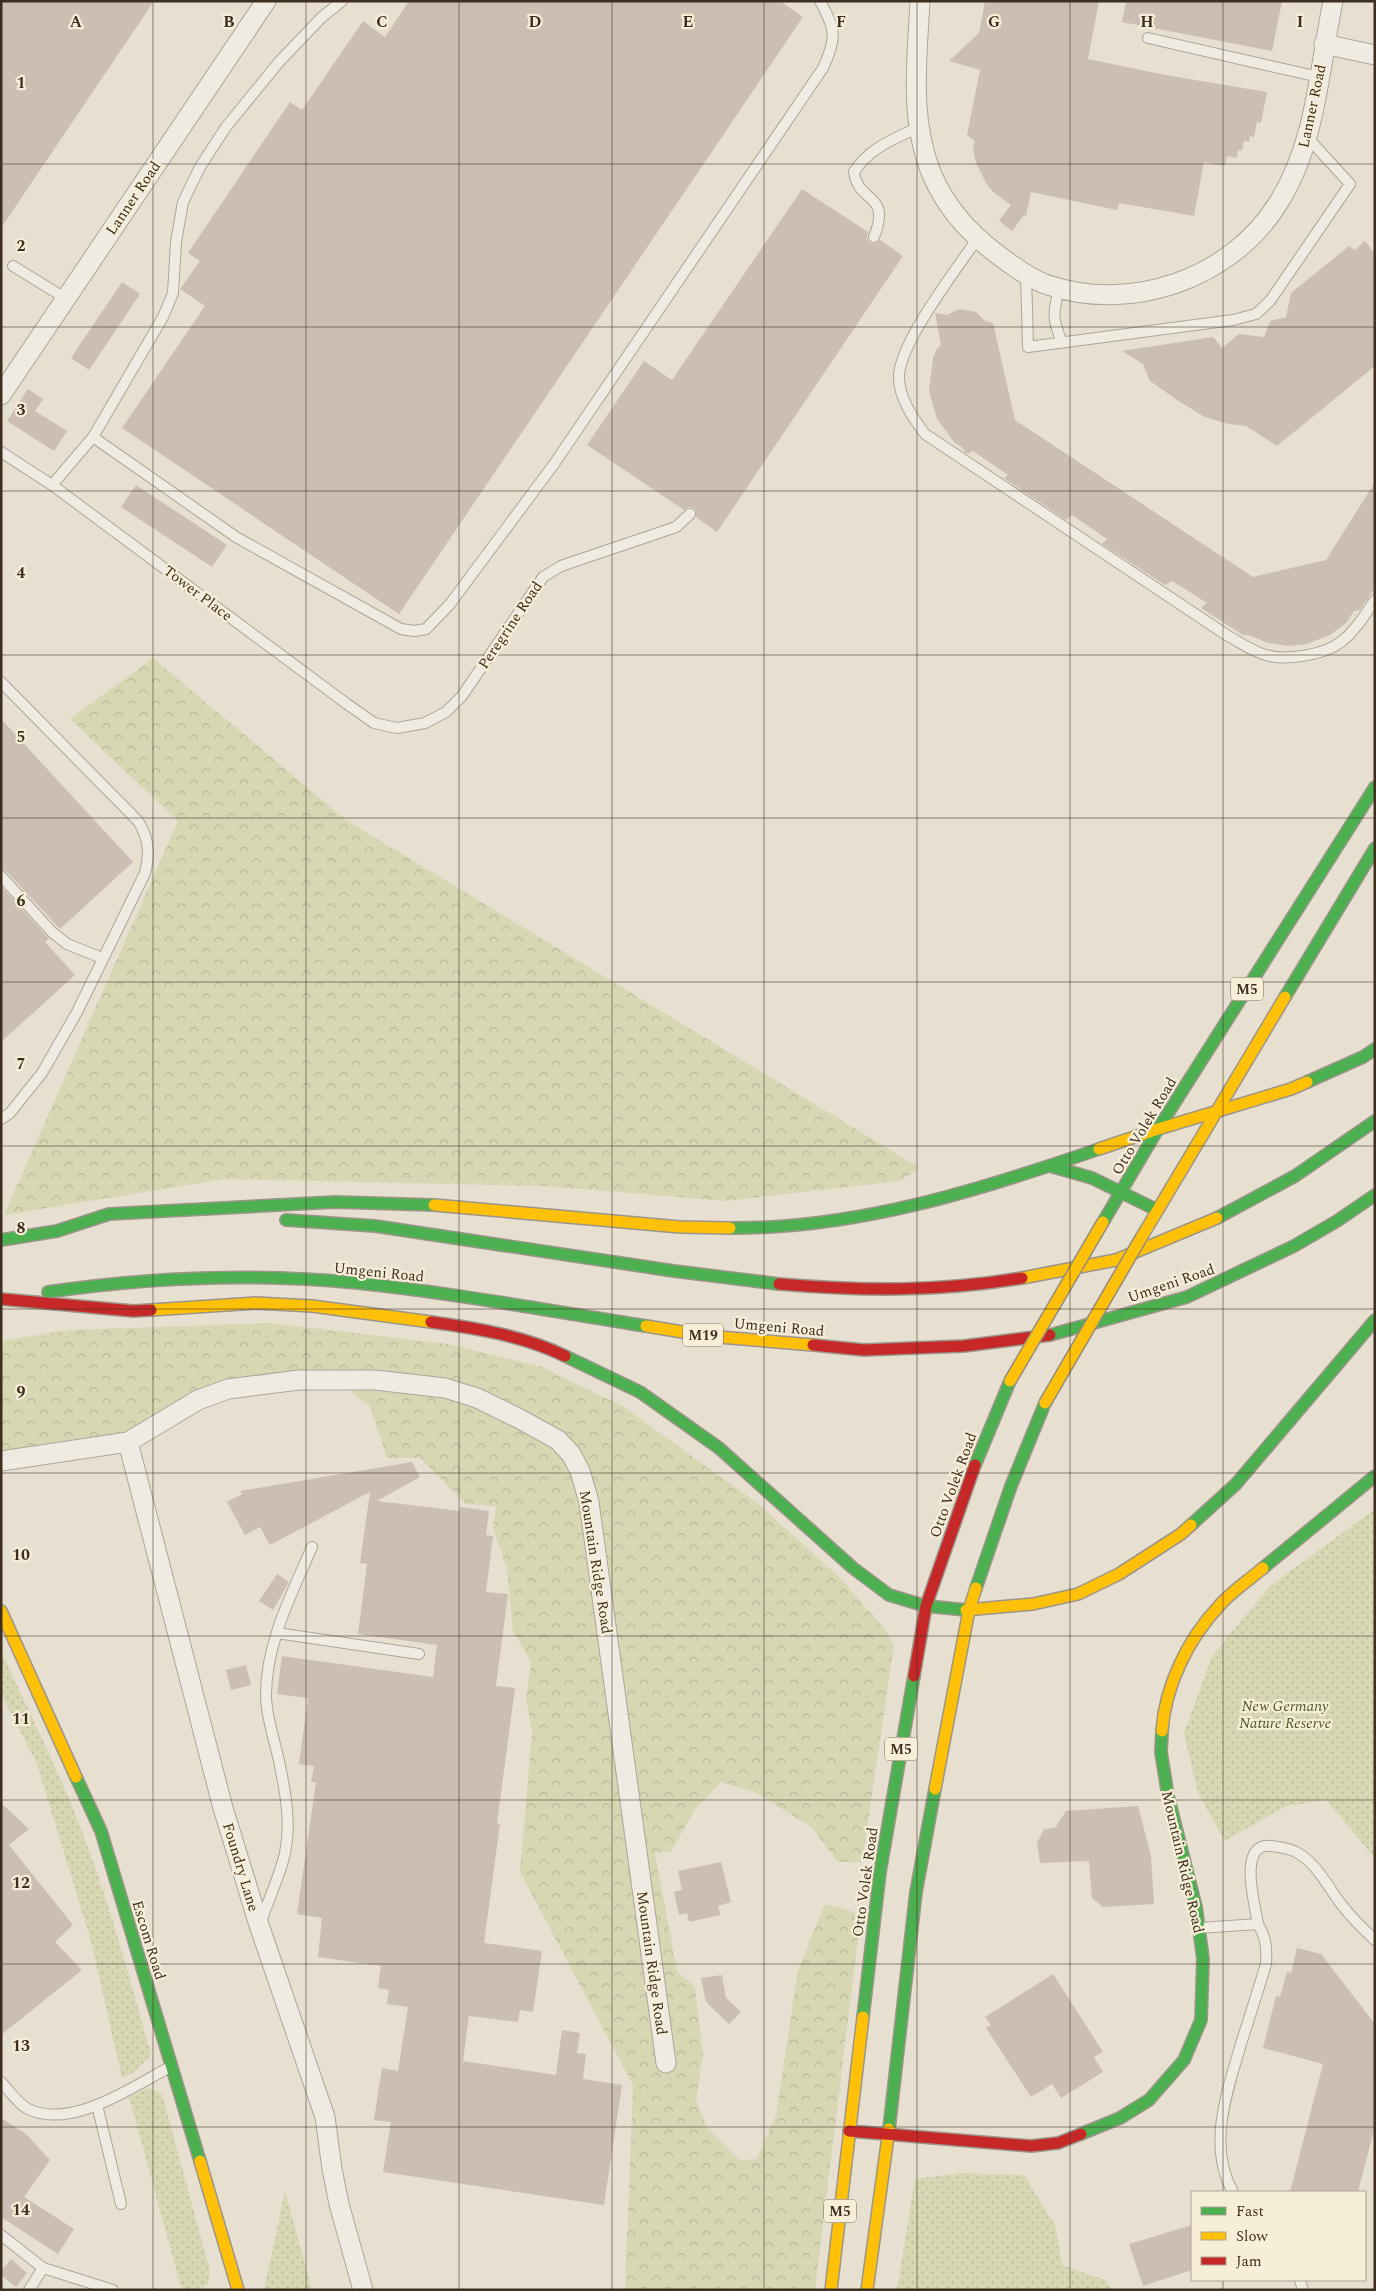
<svg xmlns="http://www.w3.org/2000/svg" width="1376" height="2291" font-family="Spectral,serif">
<style>
.green{fill:url(#green-dots)}
.forest{fill:url(#forest-crowns)}
.building{fill:#cbbeb2}
.lines{fill:none;stroke-linecap:round;stroke-linejoin:round}
.lane-casing{stroke:#ada599;stroke-width:12}
.street-casing{stroke:#ada599;stroke-width:21}
.fast-casing{stroke:#9c958a;stroke-width:14}
.slow-casing{stroke:#9c958a;stroke-width:14}
.jam-casing{stroke:#9c958a;stroke-width:14}
.lane{stroke:#efebe3;stroke-width:10}
.street{stroke:#efebe3;stroke-width:19}
.fast{stroke:#4caf50;stroke-width:11}
.slow{stroke:#ffc107;stroke-width:11}
.jam{stroke:#c62828;stroke-width:11}
.slow-bridge-casing{stroke:#928b80;stroke-width:14;stroke-linecap:butt}
.slow-bridge{stroke:#ffc107;stroke-width:11}
.grid{fill:none;stroke:#3d2e20;stroke-width:1;stroke-opacity:0.55}
.labels{text-anchor:middle;stroke-width:4.5;stroke-linejoin:round;paint-order:stroke}
.shield{fill:#f7eed8;stroke:#756857;stroke-width:1}
.shield-label{font-size:14px;font-weight:bold;fill:#3d2e20}
.street-label{font-size:15px;fill:#3d2e20;stroke:#f7eed8}
.park-label{font-size:15px;font-style:italic;fill:#4e5a26;stroke:#f7eed8}
.grid-label{font-size:16px;text-anchor:middle;font-weight:bold;fill:#3d2e20;stroke:#f7eed8;stroke-width:4.5;stroke-linejoin:round;paint-order:stroke}
</style>
<defs>
<pattern id="green-dots" width="8" height="8" patternUnits="userSpaceOnUse" patternTransform="scale(1.25)"><rect width="8" height="8" fill="#d7d7b3"/><path d="M2 2h.1M6 6h.1" fill="none" stroke="#b9b99a" stroke-width="1.8" stroke-linecap="round"/></pattern>
<pattern id="forest-crowns" width="20" height="18" patternUnits="userSpaceOnUse" patternTransform="scale(1.25)"><rect width="20" height="18" fill="#d7d7b3"/><path d="M2 6a3 3 0 1 1 6 0M12 15a3 3 0 1 1 6 0" fill="none" stroke="#b9b99a"/></pattern>
</defs>
<rect width="100%" height="100%" fill="#e7e0d1"/>
<g class="green">
<polygon points="1375,1509 1375,1858 1326,1800 1286,1806 1225,1841 1198,1793 1184,1733 1212,1656 1270,1586"/>
<path d="M1,1651C25,1703 50,1754 72,1806C105,1887 128,1971 151,2055L134,2072L122,2078L91,1941L37,1764L1,1694Z"/>
<path d="M149,2088L162,2094L210,2271L208,2284C198,2290 191,2291 181,2287L129,2097Z"/>
<polygon points="962,2173 1024,2175 1055,2225 1062,2265 1105,2280 1113,2290 897,2290 915,2179"/>
<polygon points="285,2191 312,2290 264,2290"/>
</g>
<g class="forest">
<polygon points="153,658 346,820 920,1168 899,1181 726,1201 545,1186 225,1179 4,1215 178,821 70,719"/>
<polygon points="269,1323 448,1344 542,1367 624,1407 761,1506 841,1579 883,1627 894,1645 862,1862 838,1862 811,1827 755,1792 721,1782 695,1809 671,1852 655,1853 677,1971 695,1987 703,2055 696,2099 707,2128 740,2160 757,2159 776,2115 798,1970 825,1904 861,1914 815,2290 625,2290 633,2085 520,1872 532,1732 526,1699 531,1662 513,1631 507,1569 493,1528 496,1506 466,1504 420,1458 387,1458 370,1406 336,1380 228,1389 151,1429 1,1456 1,1341 69,1330"/>
</g>
<g class="building">
<polygon points="1,1 154,1 1,228"/>
<polygon points="409,1 780,1 803,17 399,614 122,428 205,306 180,289 200,261 188,253 290,102 302,110 363,21 385,37"/>
<polygon points="985,1 1099,1 1088,59 1165,75 1267,92 1261,123 1257,122 1254,137 1250,136 1249,142 1244,141 1242,151 1238,150 1237,158 1227,156 1225,166 1204,162 1194,216 1119,203 1117,210 1031,192 1026,216 1024,215 1012,231 999,221 1011,205 993,192 986,183 976,163 973,149 975,141 967,135 980,70 949,61 979,33"/>
<polygon points="1126,1 1282,1 1272,51 1122,22"/>
<polygon points="802,189 868,232 867,238 869,242 875,244 880,240 903,256 717,532 696,517 695,509 689,507 684,510 587,445 644,361 672,380"/>
<polygon points="1365,241 1375,254 1375,366 1277,446 1246,426 1228,424 1205,417 1180,402 1150,381 1143,364 1122,351 1213,337 1222,348 1239,334 1264,337 1270,321 1286,317 1291,293 1349,246 1355,250"/>
<polygon points="122,282 140,294 89,370 71,358"/>
<polygon points="959,309 976,312 985,321 993,323 1015,420 1253,577 1326,560 1375,482 1375,588 1360,610 1354,611 1346,623 1330,635 1307,644 1288,646 1268,643 1248,635 1243,635 1201,608 1207,603 1172,581 1165,585 1102,544 1107,539 1072,515 1066,520 1004,478 1008,475 973,451 968,454 964,452 963,448 954,442 937,419 929,391 933,358 936,350 941,345 935,313 947,315"/>
<polygon points="28,389 43,399 35,411 67,431 54,451 7,421"/>
<polygon points="136,485 227,545 212,567 121,507"/>
<polygon points="1,719 133,862 60,929 6,871 1,869"/>
<polygon points="1,886 49,939 45,942 75,975 1,1042"/>
<polygon points="412,1462 420,1477 377,1501 460,1511 460,1507 489,1511 486,1535 493,1536 486,1592 508,1594 496,1686 515,1688 497,1823 500,1824 484,1943 542,1951 533,2012 520,2010 518,2022 469,2016 463,2061 556,2075 562,2030 580,2033 577,2053 586,2054 583,2079 622,2085 604,2205 383,2172 391,2122 374,2120 382,2068 398,2071 408,2007 387,2004 389,1990 378,1988 381,1966 318,1957 322,1918 297,1914 316,1782 311,1782 314,1766 299,1764 308,1698 277,1694 282,1656 433,1677 437,1645 358,1634 367,1564 360,1563 370,1492 270,1545 260,1527 245,1535 227,1502 242,1494 240,1491"/>
<polygon points="277,1574 289,1582 273,1610 259,1601"/>
<polygon points="246,1665 251,1685 231,1690 226,1670"/>
<polygon points="1,1803 29,1829 9,1845 73,1925 55,1942 82,1970 1,2035"/>
<polygon points="1138,1806 1151,1856 1154,1904 1103,1907 1092,1898 1089,1861 1040,1863 1037,1843 1044,1829 1055,1828 1066,1811"/>
<polygon points="721,1862 731,1902 718,1906 720,1915 689,1922 687,1913 679,1915 674,1892 682,1890 678,1871"/>
<polygon points="1297,1948 1321,1954 1375,2024 1375,2126 1358,2192 1290,2192 1323,2064 1263,2048 1276,1996 1280,1997 1287,1972 1291,1973"/>
<polygon points="1053,1974 1103,2052 1094,2057 1103,2072 1061,2098 1052,2084 1031,2097 986,2028 991,2025 985,2017"/>
<polygon points="722,1975 726,1998 741,2012 729,2024 706,2002 701,1978"/>
<polygon points="1,2118 26,2134 50,2160 24,2197 74,2229 58,2254 1,2217"/>
<polygon points="1192,2225 1192,2270 1143,2286 1129,2244"/>
<polygon points="11,2259 27,2273 16,2287 1,2275 1,2271"/>
</g>
<g class="lines">
<g class="lane-casing">
<g id="lane">
<polyline points="1148,38 1319,77"/>
<path d="M874,237C892,192 858,204 854,172C869,148 894,139 919,127"/>
<path d="M977,239C956,270 901,341 899,375C898,397 913,418 925,434L1228,636C1240,642 1253,652 1266,655C1286,661 1324,655 1341,642C1355,631 1365,615 1375,600"/>
<polyline points="13,266 65,298"/>
<polyline points="1026,274 1028,347 1233,320 1256,314 1270,301 1350,184 1308,138"/>
<path d="M1059,289C1053,313 1052,319 1062,342"/>
<path d="M93,437L236,537L401,629L414,631L426,629L450,604L554,464L823,68C837,38 836,30 820,1"/>
<polyline points="1,452 52,485 347,704 374,723 397,728 425,723 446,712 462,696 543,577 561,566 676,527 690,514"/>
<polyline points="52,485 93,437 163,317 173,293 176,242 183,202 200,167 226,127 279,62 322,17 342,1"/>
<path d="M1,682L138,821C149,838 150,854 145,873L77,1012L42,1073L10,1113L1,1119"/>
<polyline points="1,876 52,932 67,944 102,958"/>
<polyline points="277,1633 419,1654"/>
<path d="M261,1922C268,1900 280,1876 285,1853C291,1825 286,1795 280,1766C276,1743 266,1719 266,1695C266,1643 292,1593 312,1547"/>
<path d="M1258,1924C1255,1905 1237,1842 1271,1846C1279,1847 1289,1848 1296,1852C1316,1862 1328,1887 1341,1904C1351,1917 1363,1929 1375,1940"/>
<path d="M1200,1928L1258,1924C1266,1938 1267,1948 1266,1964C1258,1991 1249,2018 1241,2044C1227,2092 1207,2146 1233,2192"/>
<path d="M1,2082C9,2090 18,2104 28,2109C72,2130 132,2087 170,2067"/>
<polyline points="97,2105 121,2204"/>
<polyline points="1,2235 43,2268 113,2290"/>
<polyline points="1300,2280 1303,2290"/>
<polyline points="29,2290 43,2268"/>
</g>
</g>
<g class="street-casing">
<g id="street">
<path d="M920,1C917,60 909,119 932,175C949,214 977,241 1012,265C1023,273 1035,281 1048,285C1131,313 1230,279 1277,205C1316,145 1319,70 1333,1"/>
<polyline points="1324,44 1375,55"/>
<polyline points="1,395 266,1"/>
<polyline points="128,1442 223,1808 259,1925 325,2117 332,2169 339,2204 363,2290"/>
<polyline points="1,1461 128,1442 198,1400 228,1389 299,1380 375,1380 445,1388 477,1398 518,1418 558,1440 571,1454 580,1471 589,1502 666,2063"/>
</g>
</g>
<g class="fast-casing">
<g id="fast">
<polyline points="1285,997 1375,848"/>
<polyline points="1307,1082 1363,1057 1375,1049"/>
<polyline points="1050,1166 1092,1178 1157,1210"/>
<polyline points="1217,1218 1295,1176 1375,1121"/>
<polyline points="286,1220 375,1226 674,1271 779,1284"/>
<polyline points="1103,1222 1158,1129 1375,787"/>
<path d="M730,1228C857,1229 980,1190 1099,1149"/>
<polyline points="1,1240 57,1231 109,1214 335,1202 434,1205"/>
<path d="M48,1292C150,1277 255,1273 358,1283C454,1293 550,1311 646,1326"/>
<polyline points="1050,1335 1187,1297 1294,1246 1337,1221 1375,1195"/>
<polyline points="565,1356 640,1392 719,1448 853,1568 889,1595 926,1606 966,1610"/>
<polyline points="975,1465 1010,1381"/>
<polyline points="1191,1525 1236,1484 1375,1320"/>
<polyline points="1263,1568 1375,1476"/>
<polyline points="976,1588 1011,1486 1045,1403"/>
<polyline points="76,1777 101,1831 200,2161"/>
<polyline points="863,2017 880,1872 914,1676"/>
<polyline points="889,2129 916,1892 935,1789"/>
<polyline points="1081,2134 1120,2118 1149,2100 1184,2060 1201,2020 1203,1959 1196,1907 1168,1796 1161,1752 1162,1731"/>
</g>
</g>
<g class="slow-casing">
<g id="slow">
<polyline points="1099,1149 1158,1129 1291,1089 1307,1082"/>
<polyline points="434,1205 680,1227 730,1228"/>
<polyline points="1141,1238 1285,997"/>
<polyline points="1022,1278 1116,1260 1217,1218"/>
<polyline points="151,1310 256,1303 312,1306 431,1322"/>
<polyline points="646,1326 707,1336 813,1345"/>
<polyline points="966,1610 1033,1604 1078,1594 1119,1574 1181,1534 1191,1525"/>
<polyline points="1,1611 76,1777"/>
<path d="M1162,1731C1165,1686 1188,1639 1219,1606C1231,1592 1249,1580 1263,1568"/>
<polyline points="935,1789 969,1610 976,1588"/>
<polyline points="200,2161 238,2290"/>
<polyline points="831,2290 863,2017"/>
<polyline points="867,2290 889,2129"/>
</g>
</g>
<g class="jam-casing">
<g id="jam">
<path d="M779,1284C863,1291 938,1292 1022,1278"/>
<polyline points="1,1299 133,1311 151,1310"/>
<path d="M431,1322C476,1328 524,1336 565,1356"/>
<polyline points="813,1345 864,1350 964,1346 1050,1335"/>
<polyline points="914,1676 926,1606 975,1465"/>
<polyline points="849,2131 1031,2146 1058,2143 1081,2134"/>
</g>
</g>
<use href="#lane" class="lane"/>
<use href="#street" class="street"/>
<use href="#fast" class="fast"/>
<use href="#slow" class="slow"/>
<use href="#jam" class="jam"/>
<g class="slow-bridge-casing">
<g id="slow-bridge">
<polyline points="1010,1381 1103,1222"/>
<polyline points="1045,1403 1141,1238"/>
</g>
</g>
<use href="#slow-bridge" class="slow-bridge"/>
</g>
<path class="grid" d="M153,1V2290M306,1V2290M459,1V2290M612,1V2290M764,1V2290M917,1V2290M1070,1V2290M1223,1V2192M1,164H1375M1,327H1375M1,491H1375M1,655H1375M1,818H1375M1,982H1375M1,1146H1375M1,1309H1375M1,1473H1375M1,1636H1375M1,1800H1375M1,1964H1375M1,2127H1375M1223,2280V2290"/>
<g class="labels">
<g class="shield">
<rect x="1231" y="977.5" width="32" height="23" rx="4"/>
<rect x="683" y="1323.5" width="40" height="23" rx="4"/>
<rect x="885" y="1737.5" width="32" height="23" rx="4"/>
<rect x="824" y="2199.5" width="32" height="23" rx="4"/>
</g>
<g class="shield-label">
<text x="1247" y="994">M5</text>
<text x="703" y="1340">M19</text>
<text x="901" y="1754">M5</text>
<text x="840" y="2216">M5</text>
</g>
<g class="street-label">
<text transform="translate(1312 106) rotate(-78)" y="5">Lanner Road</text>
<text transform="translate(133 198) rotate(-56)" y="5">Lanner Road</text>
<text transform="translate(198 593) rotate(37)" y="5">Tower Place</text>
<text transform="translate(510 625) rotate(-56)" y="5">Peregrine Road</text>
<text transform="translate(1144 1126) rotate(-59)" y="5">Otto Volek Road</text>
<text transform="translate(379 1272) rotate(6)" y="5">Umgeni Road</text>
<text transform="translate(1171 1283) rotate(-19)" y="5">Umgeni Road</text>
<text transform="translate(779 1327) rotate(5)" y="5">Umgeni Road</text>
<text transform="translate(953 1485) rotate(-70)" y="5">Otto Volek Road</text>
<text transform="translate(596 1562) rotate(81)" y="5">Mountain Ridge Road</text>
<text transform="translate(1183 1862) rotate(77)" y="5">Mountain Ridge Road</text>
<text transform="translate(241 1867) rotate(73)" y="5">Foundry Lane</text>
<text transform="translate(865 1882) rotate(-82)" y="5">Otto Volek Road</text>
<text transform="translate(149 1940) rotate(73)" y="5">Escom Road</text>
<text transform="translate(652 1963) rotate(82)" y="5">Mountain Ridge Road</text>
</g>
<g class="park-label">
<text x="1285" y="1711">New Germany<tspan x="1285" dy="17">Nature Reserve</tspan></text>
</g>
</g>
<g class="grid-label">
<text x="76" y="27">A</text>
<text x="229" y="27">B</text>
<text x="382" y="27">C</text>
<text x="535" y="27">D</text>
<text x="688" y="27">E</text>
<text x="841" y="27">F</text>
<text x="994" y="27">G</text>
<text x="1147" y="27">H</text>
<text x="1300" y="27">I</text>
<text x="21" y="88">1</text>
<text x="21" y="251">2</text>
<text x="21" y="415">3</text>
<text x="21" y="578">4</text>
<text x="21" y="742">5</text>
<text x="21" y="906">6</text>
<text x="21" y="1069">7</text>
<text x="21" y="1233">8</text>
<text x="21" y="1397">9</text>
<text x="21" y="1560">10</text>
<text x="21" y="1724">11</text>
<text x="21" y="1888">12</text>
<text x="21" y="2051">13</text>
<text x="21" y="2215">14</text>
</g>
<rect width="1376" height="2291" fill="none" stroke="#3d2e20" stroke-width="5"/>
<rect x="1191" y="2191" width="175" height="90" fill="#f7eed8" stroke="#ada18e"/>
<rect x="1201" y="2207" width="25" height="8" fill="#4caf50" stroke="#ada18e"/>
<text x="1236" y="2216" font-size="15" fill="#3d2e20">Fast</text>
<rect x="1201" y="2232" width="25" height="8" fill="#ffc107" stroke="#ada18e"/>
<text x="1236" y="2241" font-size="15" fill="#3d2e20">Slow</text>
<rect x="1201" y="2257" width="25" height="8" fill="#c62828" stroke="#ada18e"/>
<text x="1236" y="2266" font-size="15" fill="#3d2e20">Jam</text>
</svg>
